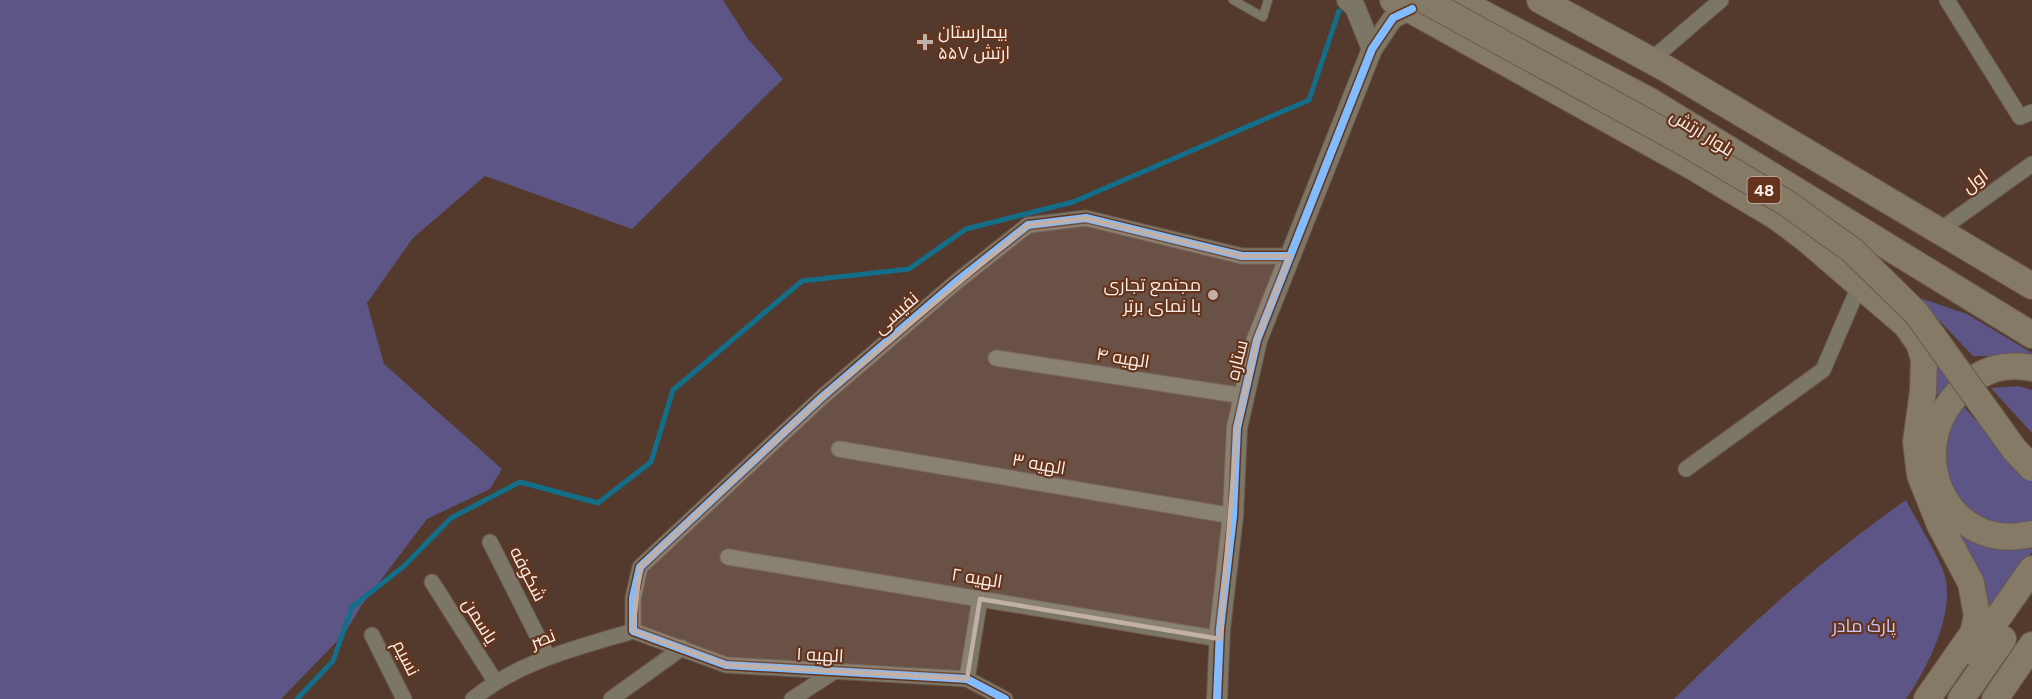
<svg xmlns="http://www.w3.org/2000/svg" width="2032" height="699" font-family="Figtree,Cairo,sans-serif">
<style>
.green{fill:#5c5585}
.lines{fill:none;stroke-linecap:round;stroke-linejoin:round}
.stream{stroke:#126e89;stroke-width:5}
.service-casing{stroke:#6b584e;stroke-width:10}
.minor-casing{stroke:#6b584e;stroke-width:17}
.tertiary-casing{stroke:#6b584e;stroke-width:22}
.trunk-casing{stroke:#6b584e;stroke-width:28}
.service{stroke:#7b7666;stroke-width:8}
.minor{stroke:#7b7666;stroke-width:15}
.tertiary{stroke:#7b7666;stroke-width:20}
.trunk{stroke:#847a66;stroke-width:26}
.trunk-bridge-casing{stroke:#6b584e;stroke-width:28;stroke-linecap:butt}
.trunk-bridge{stroke:#847a66;stroke-width:26}
.cycleway-casing{stroke:#65341c;stroke-width:11}
.cycleway{stroke:#80bcff;stroke-width:8}
.marked{fill:#c1b0a7;fill-opacity:0.2;stroke:#c1b0a7;stroke-width:4.5;stroke-linejoin:round}
.poi-dot{fill:#c1b0a7;stroke:#65341c;stroke-width:2}
.labels{text-anchor:middle;stroke-width:4.5;stroke-linejoin:round;paint-order:stroke}
.shield{fill:#65341c;stroke:#ceb7ac;stroke-width:1.5}
.shield-label{font-size:16px;font-weight:bold;fill:#fbefe9}
.poi-label{font-size:18px;fill:#fbefe9;stroke:#65341c;text-anchor:start}
.street-label{font-size:18px;fill:#fbefe9;stroke:#65341c}
.park-label{font-size:18px;fill:#cac8ff;stroke:#65341c}
</style>
<rect width="100%" height="100%" fill="#543a2d"/>
<g class="green">
<polygon points="0,0 723,0 748,39 783,79 632,229 485,176 413,238 367,303 384,364 502,469 490,489 427,519 361,606 345,633 281,699 0,699"/>
<polygon points="1917,297 1967,314 2032,353 2032,356 1973,356"/>
<polygon points="1933,346 1956,379 1937,395 1931,405"/>
<polygon points="2019,386 2032,390 2032,433 1991,388"/>
<polygon points="1962,405 2032,481 2032,526 1988,525 1955,501 1939,449"/>
<path d="M1906,500C1918,523 1933,546 1943,570C1958,608 1928,668 1906,699H1674C1746,628 1822,559 1906,500Z"/>
<path d="M1949,522C1975,542 1999,553 2032,548V552L1984,618C1984,572 1976,558 1949,522Z"/>
</g>
<g class="lines">
<polyline class="stream" points="297,699 333,661 352,607 404,566 451,518 520,482 598,503 651,462 673,390 802,281 909,269 966,229 1073,202 1309,100 1339,11"/>
<g class="service-casing">
<polyline id="service" points="1233,0 1263,17 1268,0"/>
</g>
<g class="minor-casing">
<g id="minor">
<polyline points="1947,0 2020,117 2032,112"/>
<polyline points="1651,60 1721,0"/>
<polyline points="1940,230 2032,164"/>
<polyline points="996,358 1244,396"/>
<polyline points="839,449 1233,516"/>
<polyline points="1686,469 1823,370 1860,284"/>
<polyline points="490,542 548,657"/>
<polyline points="728,557 1220,639"/>
<polyline points="432,582 495,681"/>
<polyline points="633,631 633,598 640,567 821,398 956,282 1028,225 1086,218 1242,256 1290,256"/>
<polyline points="633,631 726,665 967,679 1005,699"/>
<polyline points="372,635 404,699"/>
<polyline points="967,679 980,599"/>
<path d="M473,699C519,661 577,648 633,631"/>
<polyline points="611,699 682,648"/>
<polyline points="792,699 835,671"/>
</g>
</g>
<g class="tertiary-casing">
<g id="tertiary">
<polyline points="1347,0 1355,7 1372,49"/>
<polyline points="1217,699 1220,629 1233,516 1237,428 1257,340 1372,49 1393,18 1412,9"/>
</g>
</g>
<g class="trunk-casing">
<g id="trunk">
<polyline points="1393,0 1695,168 1777,217 1805,238 1906,325 1919,343 1924,359 1923,391 1916,442 1920,475 1940,525 1971,583 1977,616 1973,633 1927,699"/>
<polyline points="1457,0 1650,101 2032,335"/>
<polyline points="1540,0 1665,68 2032,286"/>
<path d="M2032,368C2003,363 1982,369 1961,390C1900,449 1945,555 2032,534"/>
<polyline points="1974,652 2032,569"/>
<polyline points="1961,699 2003,639"/>
<polyline points="1995,699 2032,645"/>
</g>
</g>
<use href="#service" class="service"/>
<use href="#minor" class="minor"/>
<use href="#tertiary" class="tertiary"/>
<use href="#trunk" class="trunk"/>
<g class="trunk-bridge-casing">
<polyline id="trunk-bridge" points="1424,0 1685,143 1788,204 1853,251 1917,314 2014,449 2032,468"/>
</g>
<use href="#trunk-bridge" class="trunk-bridge"/>
<g class="cycleway-casing">
<g id="cycleway">
<polyline points="1005,699 967,679 726,665 633,631 633,598 640,567 821,398 956,282 1028,225 1086,218 1242,256 1290,256"/>
<polyline points="1217,699 1220,629 1233,516 1237,428 1257,340 1372,49 1393,18 1412,9"/>
</g>
</g>
<use href="#cycleway" class="cycleway"/>
</g>
<path class="marked" d="M1086,218L1242,256H1290L1257,340L1237,428L1220,639L980,599L967,679L726,665L633,631L640,567L821,398L1028,225Z"/>
<g class="poi-dot">
<path d="M922 33h6v6h6v6h-6v6h-6v-6h-6v-6h6z"/>
<circle cx="1213" cy="295" r="6"/>
</g>
<g class="labels">
<rect class="shield" x="1747.5" y="177" width="33" height="26" rx="4.5"/>
<g class="shield-label">
<text x="1764" y="196">48</text>
</g>
<g class="poi-label">
<text x="938" y="38">بیمارستان<tspan x="938" dy="21">۵۵۷ ارتش</tspan></text>
<text x="1201" y="291" text-anchor="end">مجتمع تجاری<tspan x="1201" dy="21">با نمای برتر</tspan></text>
</g>
<g class="street-label">
<text transform="translate(1702 133) rotate(32)" y="6">بلوار ارتش</text>
<text transform="translate(1975 181) rotate(-36)" y="6">اول</text>
<text transform="translate(896 313) rotate(-41)" y="6">نفیسی</text>
<text transform="translate(1123 358) rotate(9)" y="6">الهیه ۴</text>
<text transform="translate(1237 360) rotate(-76)" y="6">ستاره</text>
<text transform="translate(1039 464) rotate(10)" y="6">الهیه ۳</text>
<text transform="translate(528 574) rotate(63)" y="6">شکوفه</text>
<text transform="translate(977 578) rotate(9)" y="6">الهیه ۲</text>
<text transform="translate(480 621) rotate(58)" y="6">یاسمن</text>
<text transform="translate(543 639) rotate(-21)" y="6">نصر</text>
<text transform="translate(820 655) rotate(3)" y="6">الهیه ۱</text>
<text transform="translate(406 658) rotate(63)" y="6">نسیم</text>
</g>
<g class="park-label">
<text x="1864" y="632">پارک مادر</text>
</g>
</g>
</svg>
